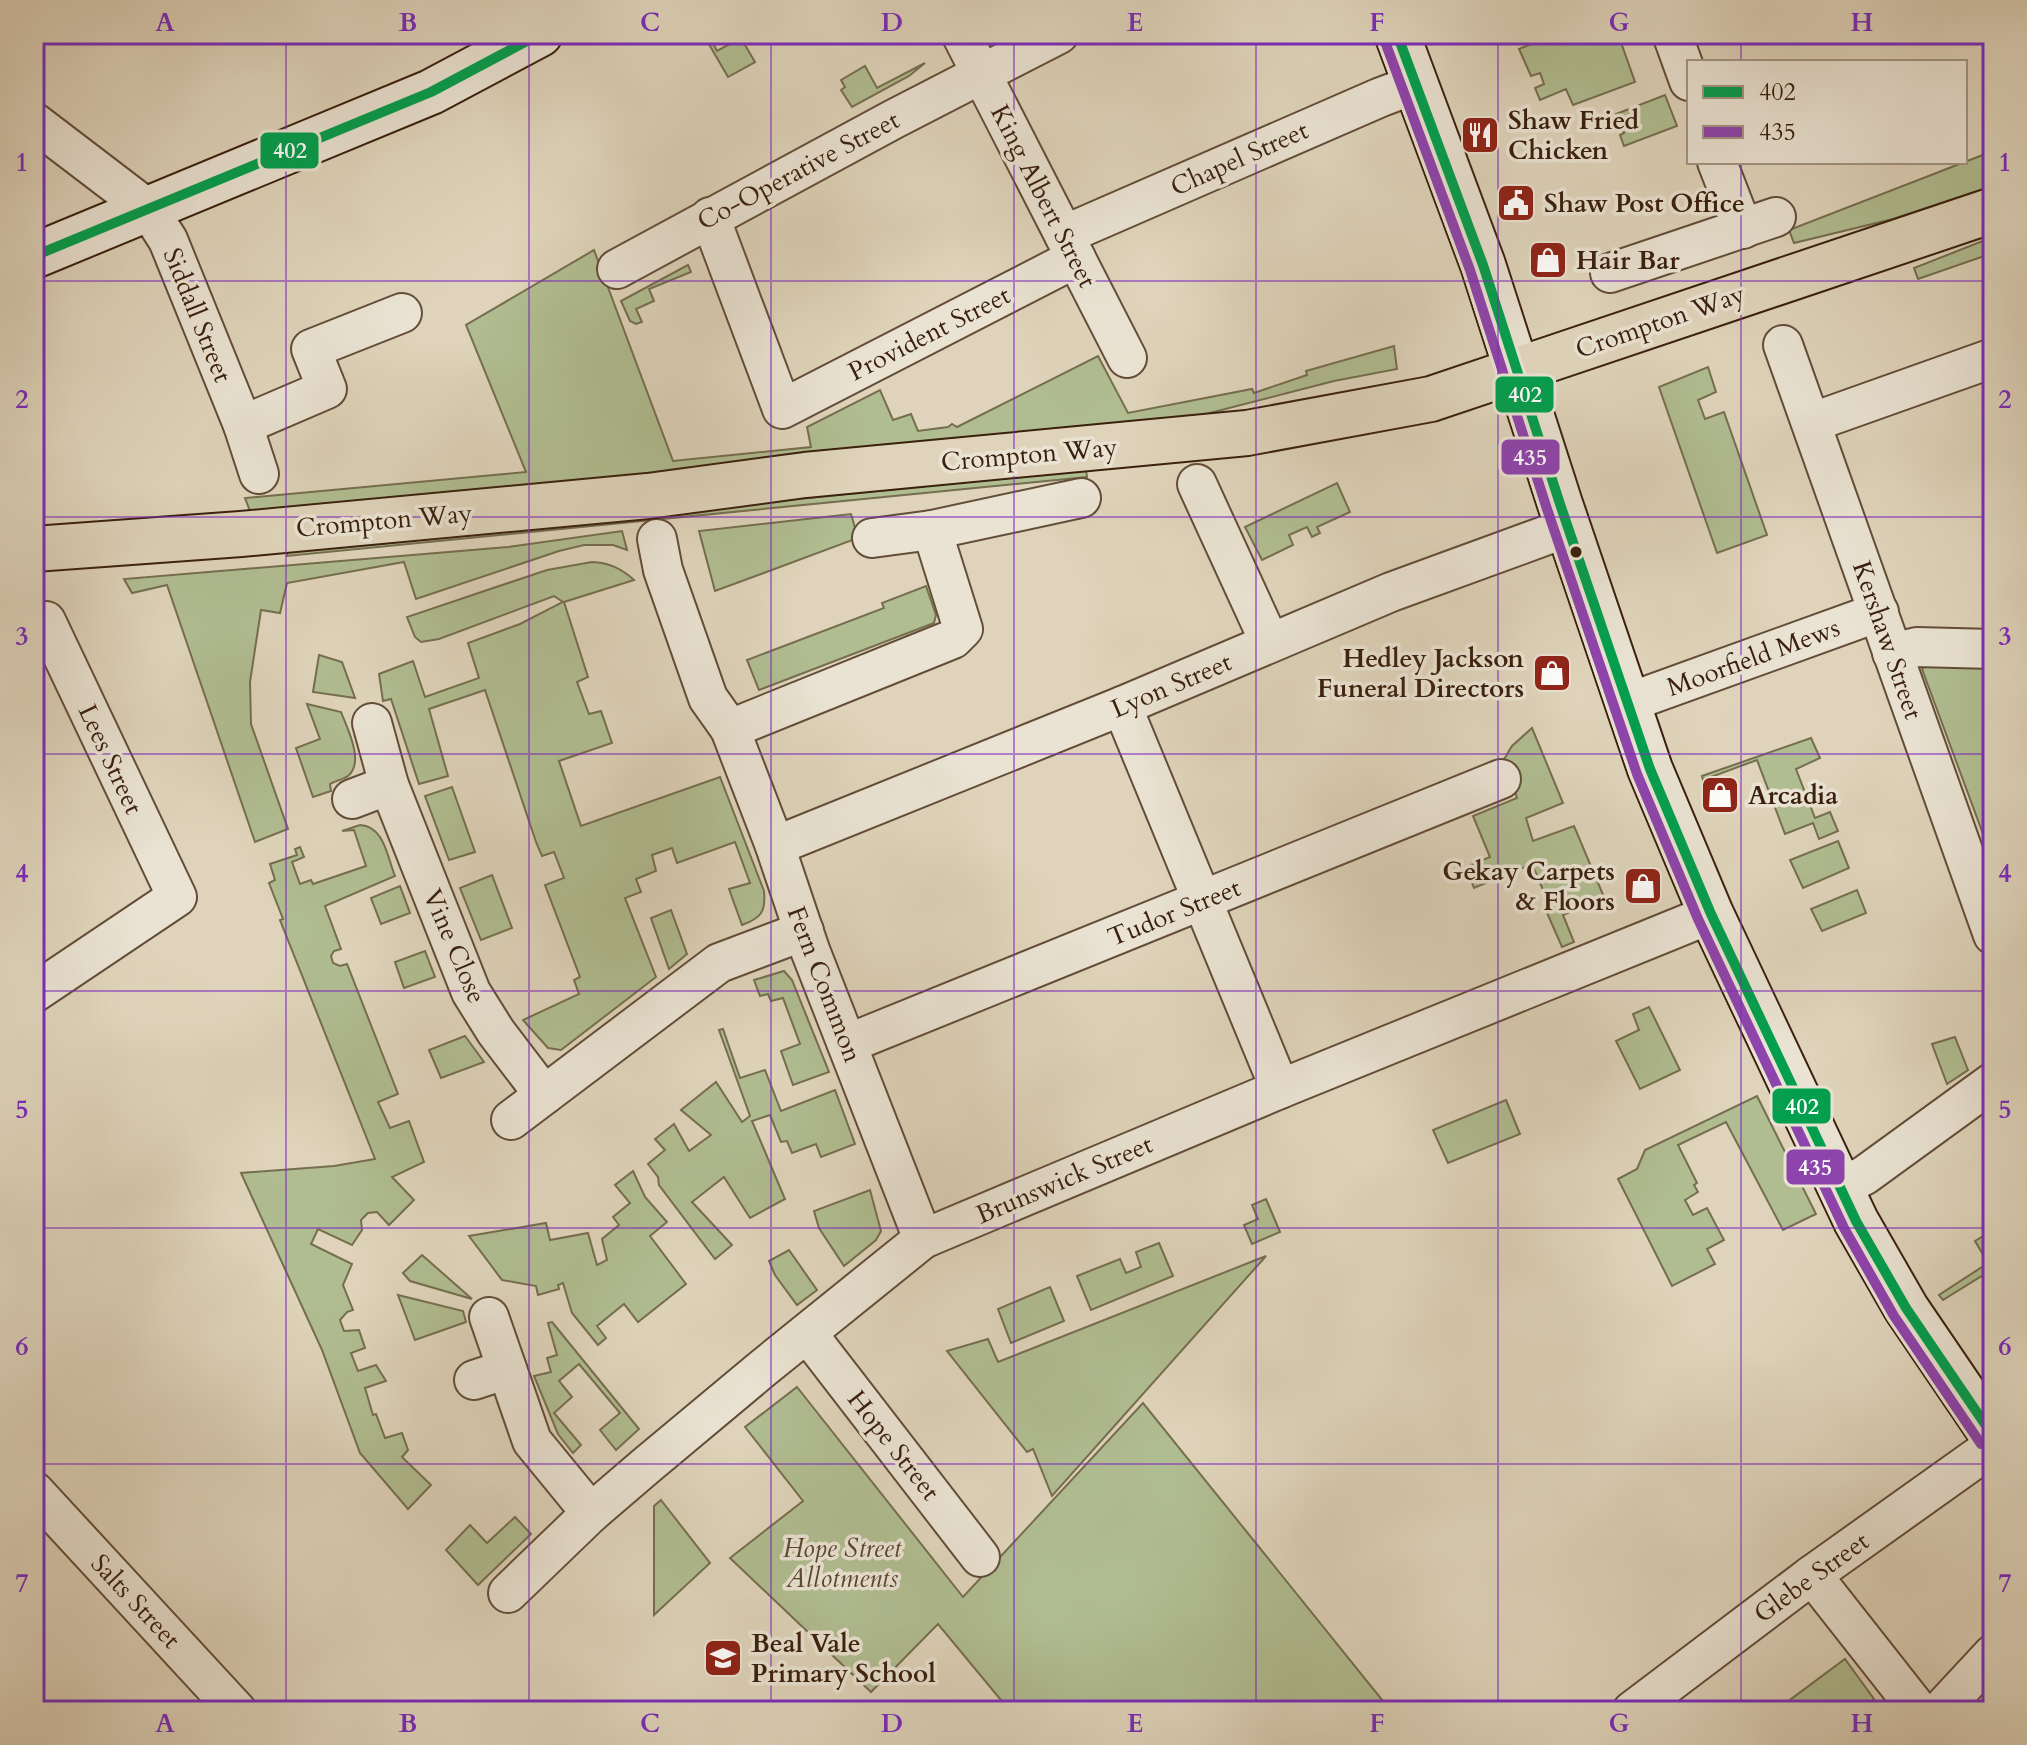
<svg xmlns="http://www.w3.org/2000/svg" width="2027" height="1745" font-family="Cardo,serif">
<style>
.green{fill:#b0bd91;stroke:#756e4f;stroke-width:2}
.lines{fill:none;stroke-linecap:round;stroke-linejoin:round}
.street-casing{stroke:#634d38;stroke-width:42}
.secondary-casing{stroke:#3a200d;stroke-width:48}
.primary-casing{stroke:#3a200d;stroke-width:48}
.street{stroke:#eae3d3;stroke-width:38}
.secondary{stroke:#eae3d3;stroke-width:44}
.primary{stroke:#dfd4bb;stroke-width:44}
.bus-1-casing{stroke:#eae3d3;stroke-width:16}
.bus-2-casing{stroke:#eae3d3;stroke-width:16}
.bus-1{stroke:#039f4e;stroke-width:10}
.bus-2{stroke:#8e44ad;stroke-width:10}
.grid{fill:none;stroke:#7b2cbf;stroke-width:2;stroke-opacity:0.55}
.bus-dot{fill:#3a200d;stroke:#eae3d3;stroke-width:3}
.labels{text-anchor:middle;stroke-width:7;stroke-linejoin:round;paint-order:stroke}
.poi-label{font-size:26px;font-weight:bold;fill:#3a200d;stroke:#eae3d3;text-anchor:start}
.street-label{font-size:26px;fill:#3a200d;stroke:#eae3d3}
.park-label{font-size:26px;font-style:italic;fill:#58472e;stroke:#eae3d3}
.line-badge{stroke:#eae3d3;stroke-width:3}
.badge-label{font-size:22px;text-anchor:middle;font-weight:bold;fill:#fff}
.neatline{fill:none;stroke:#7b2cbf;stroke-width:3}
.grid-label{font-size:26px;text-anchor:middle;font-weight:bold;fill:#7b2cbf}
</style>
<rect width="100%" height="100%" fill="#dfd4bb"/>
<filter id="stains"><feTurbulence type="fractalNoise" baseFrequency=".0025" numOctaves="4"/><feColorMatrix values="0 0 0 0 .2 0 0 0 0 .09 0 0 0 0 .02 0 0 0 .5 -.17"/></filter>
<radialGradient id="worn" r=".72"><stop offset=".6" stop-color="#630" stop-opacity="0"/><stop offset="1" stop-color="#630" stop-opacity=".3"/></radialGradient>
<g class="green">
<polygon points="703,34 708,34 717,51 741,38 755,62 728,77"/>
<polygon points="1556,34 1618,34 1635,82 1573,105 1566,89 1540,100 1535,88 1544,84 1540,73 1531,76 1519,49"/>
<polygon points="925,63 909,76 852,107 841,90 845,87 841,80 865,66 877,88"/>
<polygon points="1665,95 1677,126 1624,146 1620,135 1624,133 1616,114"/>
<polygon points="1993,151 1993,186 1893,219 1794,243 1789,230"/>
<polygon points="1993,237 1993,253 1918,279 1914,268"/>
<polygon points="594,250 673,461 811,447 807,427 880,390 893,420 911,414 918,431 948,427 952,424 957,427 1098,356 1128,413 1252,389 1254,393 1307,375 1306,371 1394,346 1397,369 1334,381 1198,416 596,480 250,511 245,498 526,472 466,325"/>
<polygon points="688,265 691,272 649,289 654,301 636,309 642,322 636,324 630,321 621,301"/>
<polygon points="1708,367 1716,392 1698,400 1705,419 1724,412 1767,535 1717,553 1659,387"/>
<polygon points="1086,470 1087,477 287,556 287,550"/>
<polygon points="1337,483 1350,512 1317,527 1320,533 1312,537 1307,527 1289,535 1293,545 1262,560 1245,527"/>
<polygon points="851,514 858,538 715,591 699,531"/>
<polygon points="622,531 627,550 613,545 584,545 559,551 416,599 404,562 287,583 280,613 261,610 250,682 251,724 288,829 255,842 167,585 132,593 124,579 508,547"/>
<path d="M592,562C609,563 621,568 634,580L564,602L588,677L577,682L589,714L601,711L612,743L559,761L581,826L720,777L764,891C766,912 761,918 742,925L729,889L750,883L735,842L677,863L672,848L652,855L656,871L636,879L641,892L625,898L656,977L561,1050L548,1048L523,1020L579,994L574,980L580,977L545,885L564,878L554,852L542,856L536,842L485,690L429,709L448,776L419,784L391,699L383,701L379,674L413,661L425,697L479,678L468,643L520,624L563,602L554,596L439,639L421,642L415,637L407,617L547,570Z"/>
<polygon points="926,586 936,615 934,623 759,690 747,660 884,608 882,603"/>
<polygon points="319,655 342,662 355,698 313,692"/>
<polygon points="1931,660 1993,663 1993,861 1922,669"/>
<path d="M307,704L341,712C347,728 365,762 348,776C344,779 335,781 330,784L331,791L313,797L296,748L320,739Z"/>
<polygon points="1532,728 1563,803 1526,818 1533,841 1574,826 1604,897 1563,915 1574,942 1562,947 1544,906 1549,904 1532,864 1474,888 1466,867 1490,857 1473,816 1517,798 1503,761 1512,746"/>
<polygon points="1811,738 1820,758 1796,769 1815,818 1830,812 1838,831 1819,839 1813,823 1785,834 1757,760 1703,780 1702,776"/>
<polygon points="452,787 475,852 449,860 425,796"/>
<path d="M360,825C384,826 387,856 395,876L325,906L341,949L334,951L331,956L333,963L340,966L347,964L398,1094L378,1102L390,1128L409,1121L424,1162L392,1177L414,1200L389,1225L377,1212L368,1213L361,1220L362,1230L352,1245L318,1229L311,1244L352,1264L343,1285L353,1310L347,1312L340,1320L344,1331L359,1330L365,1348L351,1353L358,1371L376,1365L386,1381L365,1388L373,1415L376,1414L385,1438L402,1433L408,1450L402,1457L431,1485L408,1509L360,1453L322,1350L241,1173L334,1166L375,1159L280,920L283,919L269,883L275,880L270,864L297,855L295,849L300,847L304,857L292,862L300,884L311,880L313,884L366,866L354,830L342,831Z"/>
<polygon points="1838,841 1849,868 1803,888 1790,860"/>
<polygon points="492,875 512,928 481,940 460,888"/>
<polygon points="400,886 410,913 381,924 371,898"/>
<polygon points="1857,890 1866,913 1822,931 1811,909"/>
<polygon points="671,910 687,954 669,969 651,918"/>
<polygon points="425,951 435,977 404,988 395,962"/>
<polygon points="784,971 792,980 829,1072 793,1085 781,1051 800,1044 783,998 771,1001 768,994 760,996 754,980"/>
<polygon points="1649,1007 1680,1070 1640,1089 1616,1041 1639,1030 1633,1014"/>
<polygon points="723,1029 740,1078 765,1070 781,1111 835,1090 855,1144 821,1157 816,1144 792,1153 787,1141 781,1142 770,1115 752,1121 785,1199 750,1218 724,1177 692,1202 732,1245 715,1259 659,1185 658,1177 648,1164 665,1150 655,1139 674,1124 689,1151 711,1135 681,1110 716,1082 742,1122 750,1116 719,1030"/>
<polygon points="465,1036 484,1062 441,1078 429,1050"/>
<polygon points="1955,1037 1968,1070 1947,1084 1932,1044"/>
<polygon points="1757,1096 1816,1214 1783,1230 1726,1122 1678,1145 1697,1183 1694,1185 1698,1192 1685,1200 1693,1215 1707,1208 1724,1240 1707,1249 1715,1264 1672,1286 1618,1179 1637,1169 1645,1150"/>
<polygon points="1506,1100 1520,1134 1448,1163 1433,1130"/>
<polygon points="633,1171 645,1197 667,1222 650,1236 686,1284 638,1322 624,1304 597,1326 606,1338 598,1345 572,1313 563,1283 558,1285 559,1289 538,1295 536,1286 502,1280 469,1236 546,1223 550,1240 588,1233 597,1265 607,1260 602,1239 619,1225 613,1217 630,1203 615,1185"/>
<polygon points="870,1190 881,1231 876,1240 844,1266 819,1228 814,1211"/>
<polygon points="1266,1199 1280,1232 1252,1244 1244,1225 1258,1219 1252,1205"/>
<polygon points="1993,1230 1993,1269 1943,1300 1939,1295 1988,1263 1975,1241"/>
<polygon points="1159,1243 1173,1276 1091,1310 1077,1276 1120,1259 1126,1273 1141,1267 1136,1252"/>
<polygon points="789,1250 817,1290 797,1305 775,1275 769,1261"/>
<polygon points="422,1255 472,1299 410,1281 403,1273"/>
<polygon points="1266,1256 1052,1496 1033,1449 1027,1452 947,1351 988,1339 998,1362"/>
<polygon points="1050,1287 1064,1321 1011,1343 998,1309"/>
<polygon points="398,1295 463,1311 466,1322 415,1340"/>
<polygon points="552,1322 639,1429 616,1450 600,1430 620,1413 579,1364 559,1381 572,1397 554,1413 581,1445 573,1453 558,1434 534,1376 551,1372 547,1358 557,1355 548,1323"/>
<polygon points="797,1387 963,1597 1143,1403 1391,1711 1010,1711 938,1624 871,1692 730,1558 803,1501 745,1427"/>
<polygon points="661,1500 710,1563 654,1615 654,1506"/>
<polygon points="515,1517 531,1534 478,1585 446,1550 470,1525 487,1543"/>
<polygon points="1845,1659 1874,1699 1858,1711 1775,1711"/>
</g>
<g class="lines">
<g class="street-casing">
<g id="street">
<polyline points="961,34 1127,358"/>
<polyline points="1672,34 1689,81"/>
<polyline points="34,122 148,209 168,240 243,425 259,474"/>
<polyline points="1717,162 1743,229"/>
<polyline points="710,217 782,409 1076,258"/>
<polyline points="1064,235 1381,97 1416,84"/>
<polyline points="617,269 894,119 1059,34"/>
<polyline points="1610,273 1776,217"/>
<polyline points="1783,345 1993,935"/>
<polyline points="1813,422 1993,358"/>
<polyline points="243,425 327,389 311,349 402,313"/>
<polyline points="1197,484 1270,643"/>
<polyline points="872,538 932,530 1081,498"/>
<polyline points="657,539 663,570 708,698 730,729"/>
<polyline points="1892,653 1917,647 1993,649"/>
<polyline points="1627,703 1879,612"/>
<polyline points="1122,706 1280,1089"/>
<polyline points="372,723 389,785 471,992 496,1032 544,1095"/>
<polyline points="352,799 389,785"/>
<polyline points="775,846 1122,706 1391,592 1569,527"/>
<polyline points="34,993 177,897 46,621"/>
<polyline points="847,1044 1501,779"/>
<polyline points="511,1120 719,963 804,931"/>
<polyline points="1839,1189 1865,1175 1993,1082"/>
<polyline points="923,1239 810,950 775,846 730,729 953,639 963,629 932,530"/>
<polyline points="489,1317 532,1441 591,1513"/>
<polyline points="807,1333 980,1557"/>
<polyline points="474,1380 507,1369"/>
<polyline points="34,1491 237,1711"/>
<polyline points="1812,1575 1919,1711"/>
<polyline points="508,1593 591,1513 647,1465 762,1369 923,1239 1280,1089 1711,914"/>
<polyline points="1632,1711 1812,1575 1993,1446"/>
<polyline points="1940,1711 1993,1654"/>
</g>
</g>
<g class="secondary-casing">
<g id="secondary">
<polyline points="1397,34 1483,265 1560,504 1650,769 1711,914 1856,1221 1906,1308 1993,1436"/>
<polyline points="34,256 431,92 540,34"/>
</g>
</g>
<g class="primary-casing">
<polyline id="primary" points="34,549 241,534 648,496 805,475 1247,433 1431,399 1993,210"/>
</g>
<use href="#street" class="street"/>
<use href="#secondary" class="secondary"/>
<use href="#primary" class="primary"/>
<g class="bus-1-casing">
<g id="bus-1">
<polyline points="1397,34 1483,265 1560,504 1650,769 1711,914 1856,1221 1906,1308 1993,1436"/>
<polyline points="34,256 431,92 540,34"/>
</g>
</g>
<g class="bus-2-casing">
<polyline id="bus-2" points="1384,39 1470,270 1547,509 1637,774 1698,919 1844,1228 1894,1316 1981,1444"/>
</g>
<use href="#bus-1" class="bus-1"/>
<use href="#bus-2" class="bus-2"/>
</g>
<path class="grid" d="M286,34V1711M529,34V1711M771,34V1711M1014,34V1711M1256,34V1711M1498,34V1711M1741,34V62M1741,162V1711M34,281H1993M34,517H1993M34,754H1993M34,991H1993M34,1228H1993M34,1464H1993"/>
<defs>
<g id="restaurant-square" transform="scale(2)"><rect x="-9" y="-9" width="18" height="18" rx="4" fill="#8f2418" stroke="#eae3d3"/><path d="M-5-6h1v4h1v-4h1v4h1v-4h1v5L-1.5 .5V6h-2V.5L-5-1ZM5-6V6H3V1.5H1.5Q1.5-4 5-6Z" fill="#fff"/></g>
<g id="civic-square" transform="scale(2)"><rect x="-9" y="-9" width="18" height="18" rx="4" fill="#8f2418" stroke="#eae3d3"/><path d="M-.6-6.5H3V-4.5H.6V-3L4-1V1h2V6H-6V1h2V-1L-.6-3ZM-1.2 2.5V6h2.4V2.5Z" fill="#fff"/></g>
<g id="shop-square" transform="scale(2)"><rect x="-9" y="-9" width="18" height="18" rx="4" fill="#8f2418" stroke="#eae3d3"/><path d="M-5-2.5h2.3a2.7 3.5 0 0 1 5.4 0H5L5.5 6h-11ZM-1.5-2.5h3a1.5 2.3 0 0 0-3 0Z" fill="#fff"/></g>
<g id="school-square" transform="scale(2)"><rect x="-9" y="-9" width="18" height="18" rx="4" fill="#8f2418" stroke="#eae3d3"/><path d="M0-5L7-2L0 1L-7-2ZM-4 1L0 2.5L4 1V4Q0 6-4 4Z" fill="#fff"/></g>
</defs>
<g fill-rule="evenodd">
<use href="#restaurant-square" x="1480" y="135"/>
<use href="#civic-square" x="1516" y="203"/>
<use href="#shop-square" x="1548" y="260"/>
<use href="#shop-square" x="1552" y="673"/>
<use href="#shop-square" x="1720" y="795"/>
<use href="#shop-square" x="1643" y="886"/>
<use href="#school-square" x="723" y="1658"/>
</g>
<circle class="bus-dot" cx="1576" cy="552" r="7"/>
<g class="labels">
<g class="poi-label">
<text x="1508" y="129">Shaw Fried<tspan x="1508" dy="30">Chicken</tspan></text>
<text x="1544" y="212">Shaw Post Office</text>
<text x="1576" y="269">Hair Bar</text>
<text x="1524" y="667" text-anchor="end">Hedley Jackson<tspan x="1524" dy="30">Funeral Directors</tspan></text>
<text x="1748" y="804">Arcadia</text>
<text x="1615" y="880" text-anchor="end">Gekay Carpets<tspan x="1615" dy="30">&amp; Floors</tspan></text>
<text x="751" y="1652">Beal Vale<tspan x="751" dy="30">Primary School</tspan></text>
</g>
<g class="street-label">
<text transform="translate(1239 158) rotate(-24)" y="9">Chapel Street</text>
<text transform="translate(798 170) rotate(-28)" y="9">Co-Operative Street</text>
<text transform="translate(1044 196) rotate(63)" y="9">King Albert Street</text>
<text transform="translate(198 315) rotate(68)" y="9">Siddall Street</text>
<text transform="translate(1660 321) rotate(-19)" y="9">Crompton Way</text>
<text transform="translate(929 333) rotate(-27)" y="9">Provident Street</text>
<text transform="translate(1029 454) rotate(-5)" y="9">Crompton Way</text>
<text transform="translate(384 520) rotate(-5)" y="9">Crompton Way</text>
<text transform="translate(1888 640) rotate(71)" y="9">Kershaw Street</text>
<text transform="translate(1753 657) rotate(-20)" y="9">Moorfield Mews</text>
<text transform="translate(1171 685) rotate(-23)" y="9">Lyon Street</text>
<text transform="translate(111 759) rotate(65)" y="9">Lees Street</text>
<text transform="translate(1174 912) rotate(-22)" y="9">Tudor Street</text>
<text transform="translate(455 946) rotate(67)" y="9">Vine Close</text>
<text transform="translate(825 984) rotate(69)" y="9">Fern Common</text>
<text transform="translate(1064 1179) rotate(-23)" y="9">Brunswick Street</text>
<text transform="translate(894 1445) rotate(52)" y="9">Hope Street</text>
<text transform="translate(1811 1577) rotate(-36)" y="9">Glebe Street</text>
<text transform="translate(136 1601) rotate(47)" y="9">Salts Street</text>
</g>
<g class="park-label">
<text x="842" y="1557">Hope Street<tspan x="842" dy="30">Allotments</tspan></text>
</g>
</g>
<g class="line-badge">
<rect x="259" y="131" width="61" height="39" rx="8" fill="#039f4e"/>
<rect x="1494" y="375" width="61" height="39" rx="8" fill="#039f4e"/>
<rect x="1500" y="438" width="61" height="38" rx="8" fill="#8e44ad"/>
<rect x="1771" y="1087" width="61" height="38" rx="8" fill="#039f4e"/>
<rect x="1785" y="1148" width="61" height="38" rx="8" fill="#8e44ad"/>
</g>
<g class="badge-label">
<text x="290" y="158">402</text>
<text x="1525" y="402">402</text>
<text x="1530" y="465">435</text>
<text x="1802" y="1114">402</text>
<text x="1815" y="1175">435</text>
</g>
<rect width="2027" height="1745" fill="none" stroke="#dfd4bb" stroke-width="88"/>
<rect x="1687" y="60" width="280" height="104" fill="#eae3d3" stroke="#a49584" stroke-width="2"/>
<rect x="1703" y="86" width="40" height="12" fill="#039f4e" stroke="#a49584" stroke-width="2"/>
<text x="1759" y="100" font-size="24" fill="#3a200d">402</text>
<rect x="1703" y="126" width="40" height="12" fill="#8e44ad" stroke="#a49584" stroke-width="2"/>
<text x="1759" y="140" font-size="24" fill="#3a200d">435</text>
<rect x="44" y="44" width="1939" height="1657" class="neatline"/>
<g class="grid-label">
<text x="165" y="31">A</text>
<text x="408" y="31">B</text>
<text x="650" y="31">C</text>
<text x="892" y="31">D</text>
<text x="1135" y="31">E</text>
<text x="1377" y="31">F</text>
<text x="1619" y="31">G</text>
<text x="1862" y="31">H</text>
<text x="22" y="171">1</text>
<text x="2005" y="171">1</text>
<text x="22" y="408">2</text>
<text x="2005" y="408">2</text>
<text x="22" y="645">3</text>
<text x="2005" y="645">3</text>
<text x="22" y="882">4</text>
<text x="2005" y="882">4</text>
<text x="22" y="1118">5</text>
<text x="2005" y="1118">5</text>
<text x="22" y="1355">6</text>
<text x="2005" y="1355">6</text>
<text x="22" y="1592">7</text>
<text x="2005" y="1592">7</text>
<text x="165" y="1732">A</text>
<text x="408" y="1732">B</text>
<text x="650" y="1732">C</text>
<text x="892" y="1732">D</text>
<text x="1135" y="1732">E</text>
<text x="1377" y="1732">F</text>
<text x="1619" y="1732">G</text>
<text x="1862" y="1732">H</text>
</g>
<rect width="100%" height="100%" filter="url(#stains)"/>
<rect width="100%" height="100%" fill="url(#worn)"/>
</svg>
